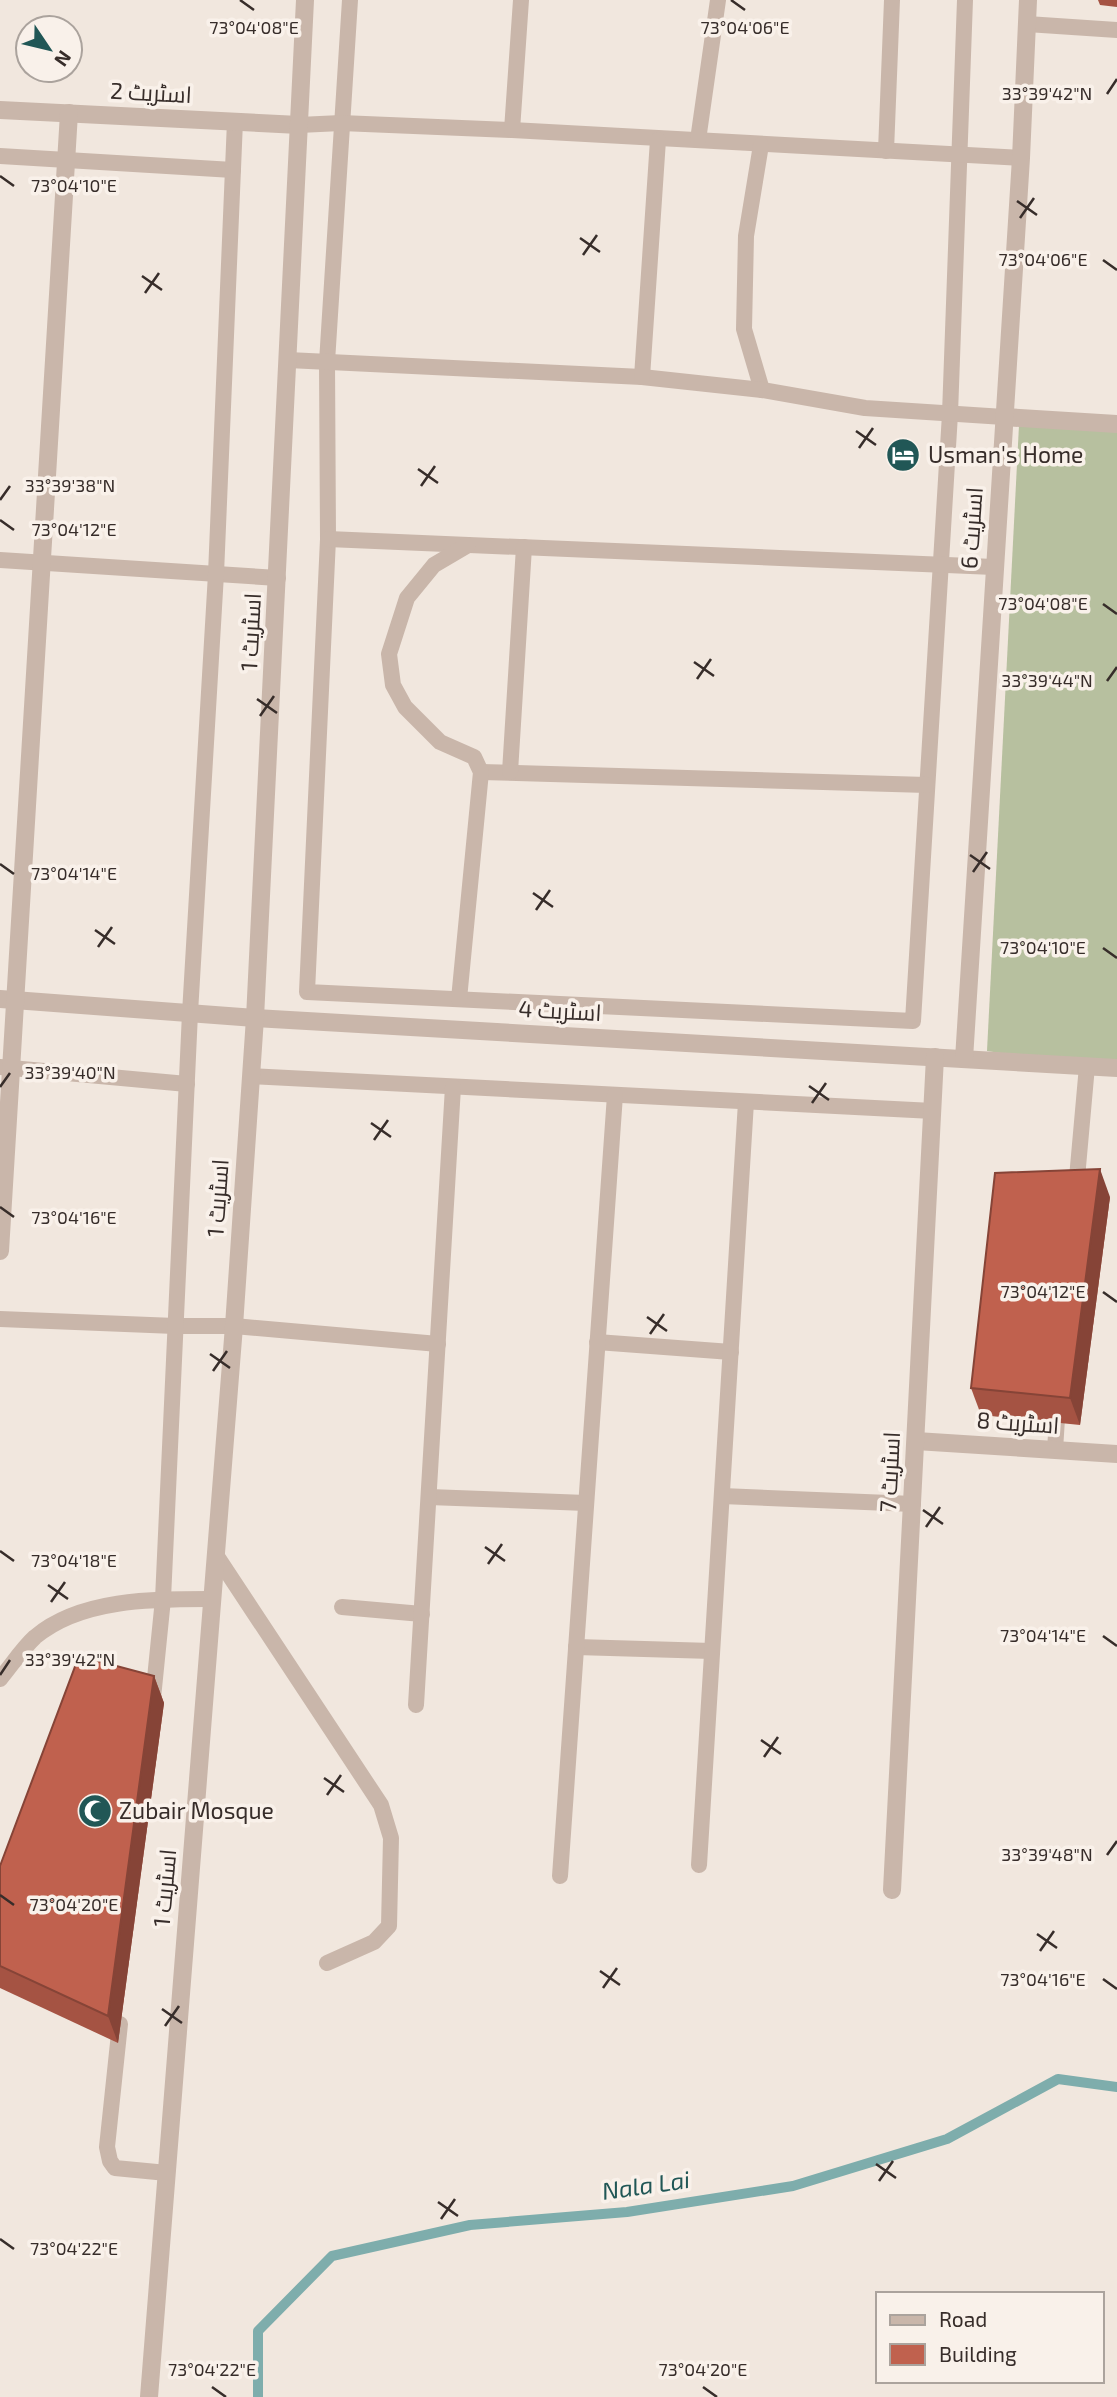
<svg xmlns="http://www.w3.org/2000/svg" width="1117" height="2397" font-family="'Exo 2',Cairo,sans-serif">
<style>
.pitch{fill:#b7c09f}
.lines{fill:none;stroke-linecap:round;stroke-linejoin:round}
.stream{stroke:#7eadac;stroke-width:10}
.lane{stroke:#c9b6aa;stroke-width:16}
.street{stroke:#c9b6aa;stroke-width:18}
.wall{fill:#a55343}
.shaded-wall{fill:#864437}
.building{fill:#c0614e;stroke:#864437;stroke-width:2}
.ticks{fill:none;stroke:#372d2a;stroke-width:2.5}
.labels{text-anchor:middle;stroke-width:7;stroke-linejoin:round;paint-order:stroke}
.street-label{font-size:23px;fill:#372d2a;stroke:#f9f1ea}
.poi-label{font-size:23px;fill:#372d2a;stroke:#f9f1ea;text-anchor:start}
.water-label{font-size:24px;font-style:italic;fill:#215756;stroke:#f9f1ea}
.ticks-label{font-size:18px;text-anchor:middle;fill:#372d2a;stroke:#f9f1ea;stroke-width:7;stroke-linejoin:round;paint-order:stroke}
</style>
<rect width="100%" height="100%" fill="#f1e7de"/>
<polygon class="pitch" points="1019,425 1117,430 1117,1068 1087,1066 987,1051"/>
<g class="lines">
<polyline class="stream" points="258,2397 258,2331 332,2256 470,2225 627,2212 793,2186 947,2139 1058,2079 1117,2087"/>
<g class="lane">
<polyline points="350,0 327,362 328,539 307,992 913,1021 950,414 965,0"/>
<polyline points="1027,24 1117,30"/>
<polyline points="299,125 341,123 512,130 1021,158"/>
<polyline points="512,130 521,0"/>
<polyline points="698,140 718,0"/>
<polyline points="761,145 746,236 744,329 762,390"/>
<polyline points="886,151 892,0"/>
<polyline points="0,156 233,170"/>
<polyline points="288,360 642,377 762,390 865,408 1004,417"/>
<polyline points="642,377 658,140"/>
<polyline points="328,539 994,567"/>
<polyline points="0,560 278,578"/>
<polyline points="481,772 927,785"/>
<polyline points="510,772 524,547"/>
<polyline points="459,999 481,772 474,757 440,742 405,707 393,685 389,654 407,598 434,565 468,545"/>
<polyline points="0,1067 187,1084"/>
<polyline points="251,1076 933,1111"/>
<polyline points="1076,1189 1087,1066"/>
<polyline points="0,1319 175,1326 234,1326 438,1344"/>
<polyline points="597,1342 731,1352"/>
<polyline points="1055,1450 1058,1403"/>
<polyline points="722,1496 913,1504"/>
<polyline points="429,1497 586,1503"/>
<polyline points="216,1555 381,1805 391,1838 389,1926 374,1942 327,1963"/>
<polyline points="342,1607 422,1614"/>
<polyline points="576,1647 712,1651"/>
<path d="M0,1679C11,1666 22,1649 35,1637C81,1598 156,1599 213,1599"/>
<polyline points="153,1698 163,1599 190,1013 216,574 235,121"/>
<polyline points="416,1705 453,1087"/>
<polyline points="699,1865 746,1102"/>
<polyline points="560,1876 615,1095"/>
<polyline points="120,2024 107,2147 110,2161 115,2168 167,2173"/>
</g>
<g class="street">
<polyline points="0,110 299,125"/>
<polyline points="1004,417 1117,424"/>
<polyline points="0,999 255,1018 1117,1068"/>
<polyline points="964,1059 1021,158 1028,0"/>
<polyline points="0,1251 69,113"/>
<polyline points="916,1441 1117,1454"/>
<polyline points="892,1890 935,1057"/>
<polyline points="149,2397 234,1326 255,1018 305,0"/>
</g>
</g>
<g class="wall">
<polygon points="1098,0 1117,0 1117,7 1100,5"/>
<polygon points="1110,1197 1080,1425 981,1415 971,1388"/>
<polygon points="154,1676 164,1703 118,2043 0,1988 0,1866"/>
</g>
<g class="shaded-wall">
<polygon points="1100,1169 1110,1197 1080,1425 1070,1398"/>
<polygon points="154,1676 164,1703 118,2043 108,2016"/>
</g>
<g class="building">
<polygon points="1100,1169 1070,1398 971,1388 995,1173"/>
<polygon points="79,1656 154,1676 108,2016 0,1966 0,1866"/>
</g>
<path class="ticks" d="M240,0L254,10M731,0L745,10M1107,94L1117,79M0,176L14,186M1017,201L1037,215M1020,218L1034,198M580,238L600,252M583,255L597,235M1103,260L1117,270M142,276L162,290M145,293L159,273M856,431L876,445M859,448L873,428M418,469L438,483M421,486L435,466M0,500L10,486M0,520L14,530M1103,604L1117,614M694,662L714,676M697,679L711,659M1107,681L1117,667M257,699L277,713M260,716L274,696M970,855L990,869M0,864L14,874M973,872L987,852M533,893L553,907M536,910L550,890M95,930L115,944M98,947L112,927M1103,948L1117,958M809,1086L829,1100M0,1087L10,1073M812,1103L826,1083M371,1123L391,1137M374,1140L388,1120M0,1207L14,1217M1103,1292L1117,1302M647,1317L667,1331M650,1334L664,1314M210,1354L230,1368M213,1371L227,1351M923,1510L943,1524M926,1527L940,1507M485,1547L505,1561M0,1551L14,1561M488,1564L502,1544M48,1585L68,1599M51,1602L65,1582M1103,1636L1117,1646M0,1675L10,1660M761,1740L781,1754M764,1757L778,1737M324,1778L344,1792M327,1795L341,1775M1107,1855L1117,1841M0,1895L14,1905M1037,1934L1057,1948M1040,1951L1054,1931M600,1971L620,1985M1103,1979L1117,1989M603,1988L617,1968M162,2009L182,2023M165,2026L179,2006M876,2164L896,2178M879,2181L893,2161M438,2202L458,2216M441,2219L455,2199M0,2239L14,2249M212,2387L226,2397M703,2387L717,2397"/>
<defs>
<g id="hotel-disc" transform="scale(1.75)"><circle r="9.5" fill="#215756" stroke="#f9f1ea"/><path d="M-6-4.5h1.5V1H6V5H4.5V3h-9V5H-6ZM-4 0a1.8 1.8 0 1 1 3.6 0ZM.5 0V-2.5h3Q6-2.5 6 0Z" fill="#fff"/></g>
<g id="mosque-disc" transform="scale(1.75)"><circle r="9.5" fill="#215756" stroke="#f9f1ea"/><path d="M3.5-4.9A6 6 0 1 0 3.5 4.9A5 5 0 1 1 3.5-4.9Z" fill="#fff"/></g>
</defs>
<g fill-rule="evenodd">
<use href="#hotel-disc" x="903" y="455"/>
<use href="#mosque-disc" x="95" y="1811"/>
</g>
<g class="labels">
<g class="street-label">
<text transform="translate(151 93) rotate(3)" y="8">اسٹریٹ 2</text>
<text transform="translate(972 528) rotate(-86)" y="8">اسٹریٹ 6</text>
<text transform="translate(251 632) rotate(-87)" y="8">اسٹریٹ 1</text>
<text transform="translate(560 1011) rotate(3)" y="8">اسٹریٹ 4</text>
<text transform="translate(218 1198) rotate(-86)" y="8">اسٹریٹ 1</text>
<text transform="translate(1018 1423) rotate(4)" y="8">اسٹریٹ 8</text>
<text transform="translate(890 1472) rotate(-87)" y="8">اسٹریٹ 7</text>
<text transform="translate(165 1888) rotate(-85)" y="8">اسٹریٹ 1</text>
</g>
<g class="poi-label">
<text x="928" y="463">Usman's Home</text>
<text x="119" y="1819">Zubair Mosque</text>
</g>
<g class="water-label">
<text transform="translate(646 2186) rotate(-8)" y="8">Nala Lai</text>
</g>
</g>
<g class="ticks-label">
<text x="254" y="34">73°04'08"E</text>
<text x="745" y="34">73°04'06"E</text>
<text x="1047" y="100">33°39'42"N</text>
<text x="74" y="192">73°04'10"E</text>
<text x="1043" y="266">73°04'06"E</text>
<text x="70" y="492">33°39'38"N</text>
<text x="74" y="536">73°04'12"E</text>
<text x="1043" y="610">73°04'08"E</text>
<text x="1047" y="687">33°39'44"N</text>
<text x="74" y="880">73°04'14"E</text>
<text x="1043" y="954">73°04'10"E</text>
<text x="70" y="1079">33°39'40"N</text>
<text x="74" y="1224">73°04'16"E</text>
<text x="1043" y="1298">73°04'12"E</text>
<text x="74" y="1567">73°04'18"E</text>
<text x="1043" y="1642">73°04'14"E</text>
<text x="70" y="1666">33°39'42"N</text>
<text x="1047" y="1861">33°39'48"N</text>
<text x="74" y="1911">73°04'20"E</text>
<text x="1043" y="1986">73°04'16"E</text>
<text x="74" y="2255">73°04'22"E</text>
<text x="212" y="2376">73°04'22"E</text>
<text x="703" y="2376">73°04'20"E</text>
</g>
<rect x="876" y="2292" width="228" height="91" fill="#f9f1ea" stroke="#aba39d" stroke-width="2"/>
<rect x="890" y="2315" width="35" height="10" fill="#c9b6aa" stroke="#aba39d" stroke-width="2"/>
<text x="939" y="2327" font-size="21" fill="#372d2a">Road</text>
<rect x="890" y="2344" width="35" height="21" fill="#c0614e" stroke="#aba39d" stroke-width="2"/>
<text x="939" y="2362" font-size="21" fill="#372d2a">Building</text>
<g transform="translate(49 49) rotate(125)"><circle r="33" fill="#f9f1ea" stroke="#aba39d" stroke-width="2"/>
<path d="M0-5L12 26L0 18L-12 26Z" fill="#215756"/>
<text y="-10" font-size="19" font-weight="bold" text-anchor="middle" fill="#372d2a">N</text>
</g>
</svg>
